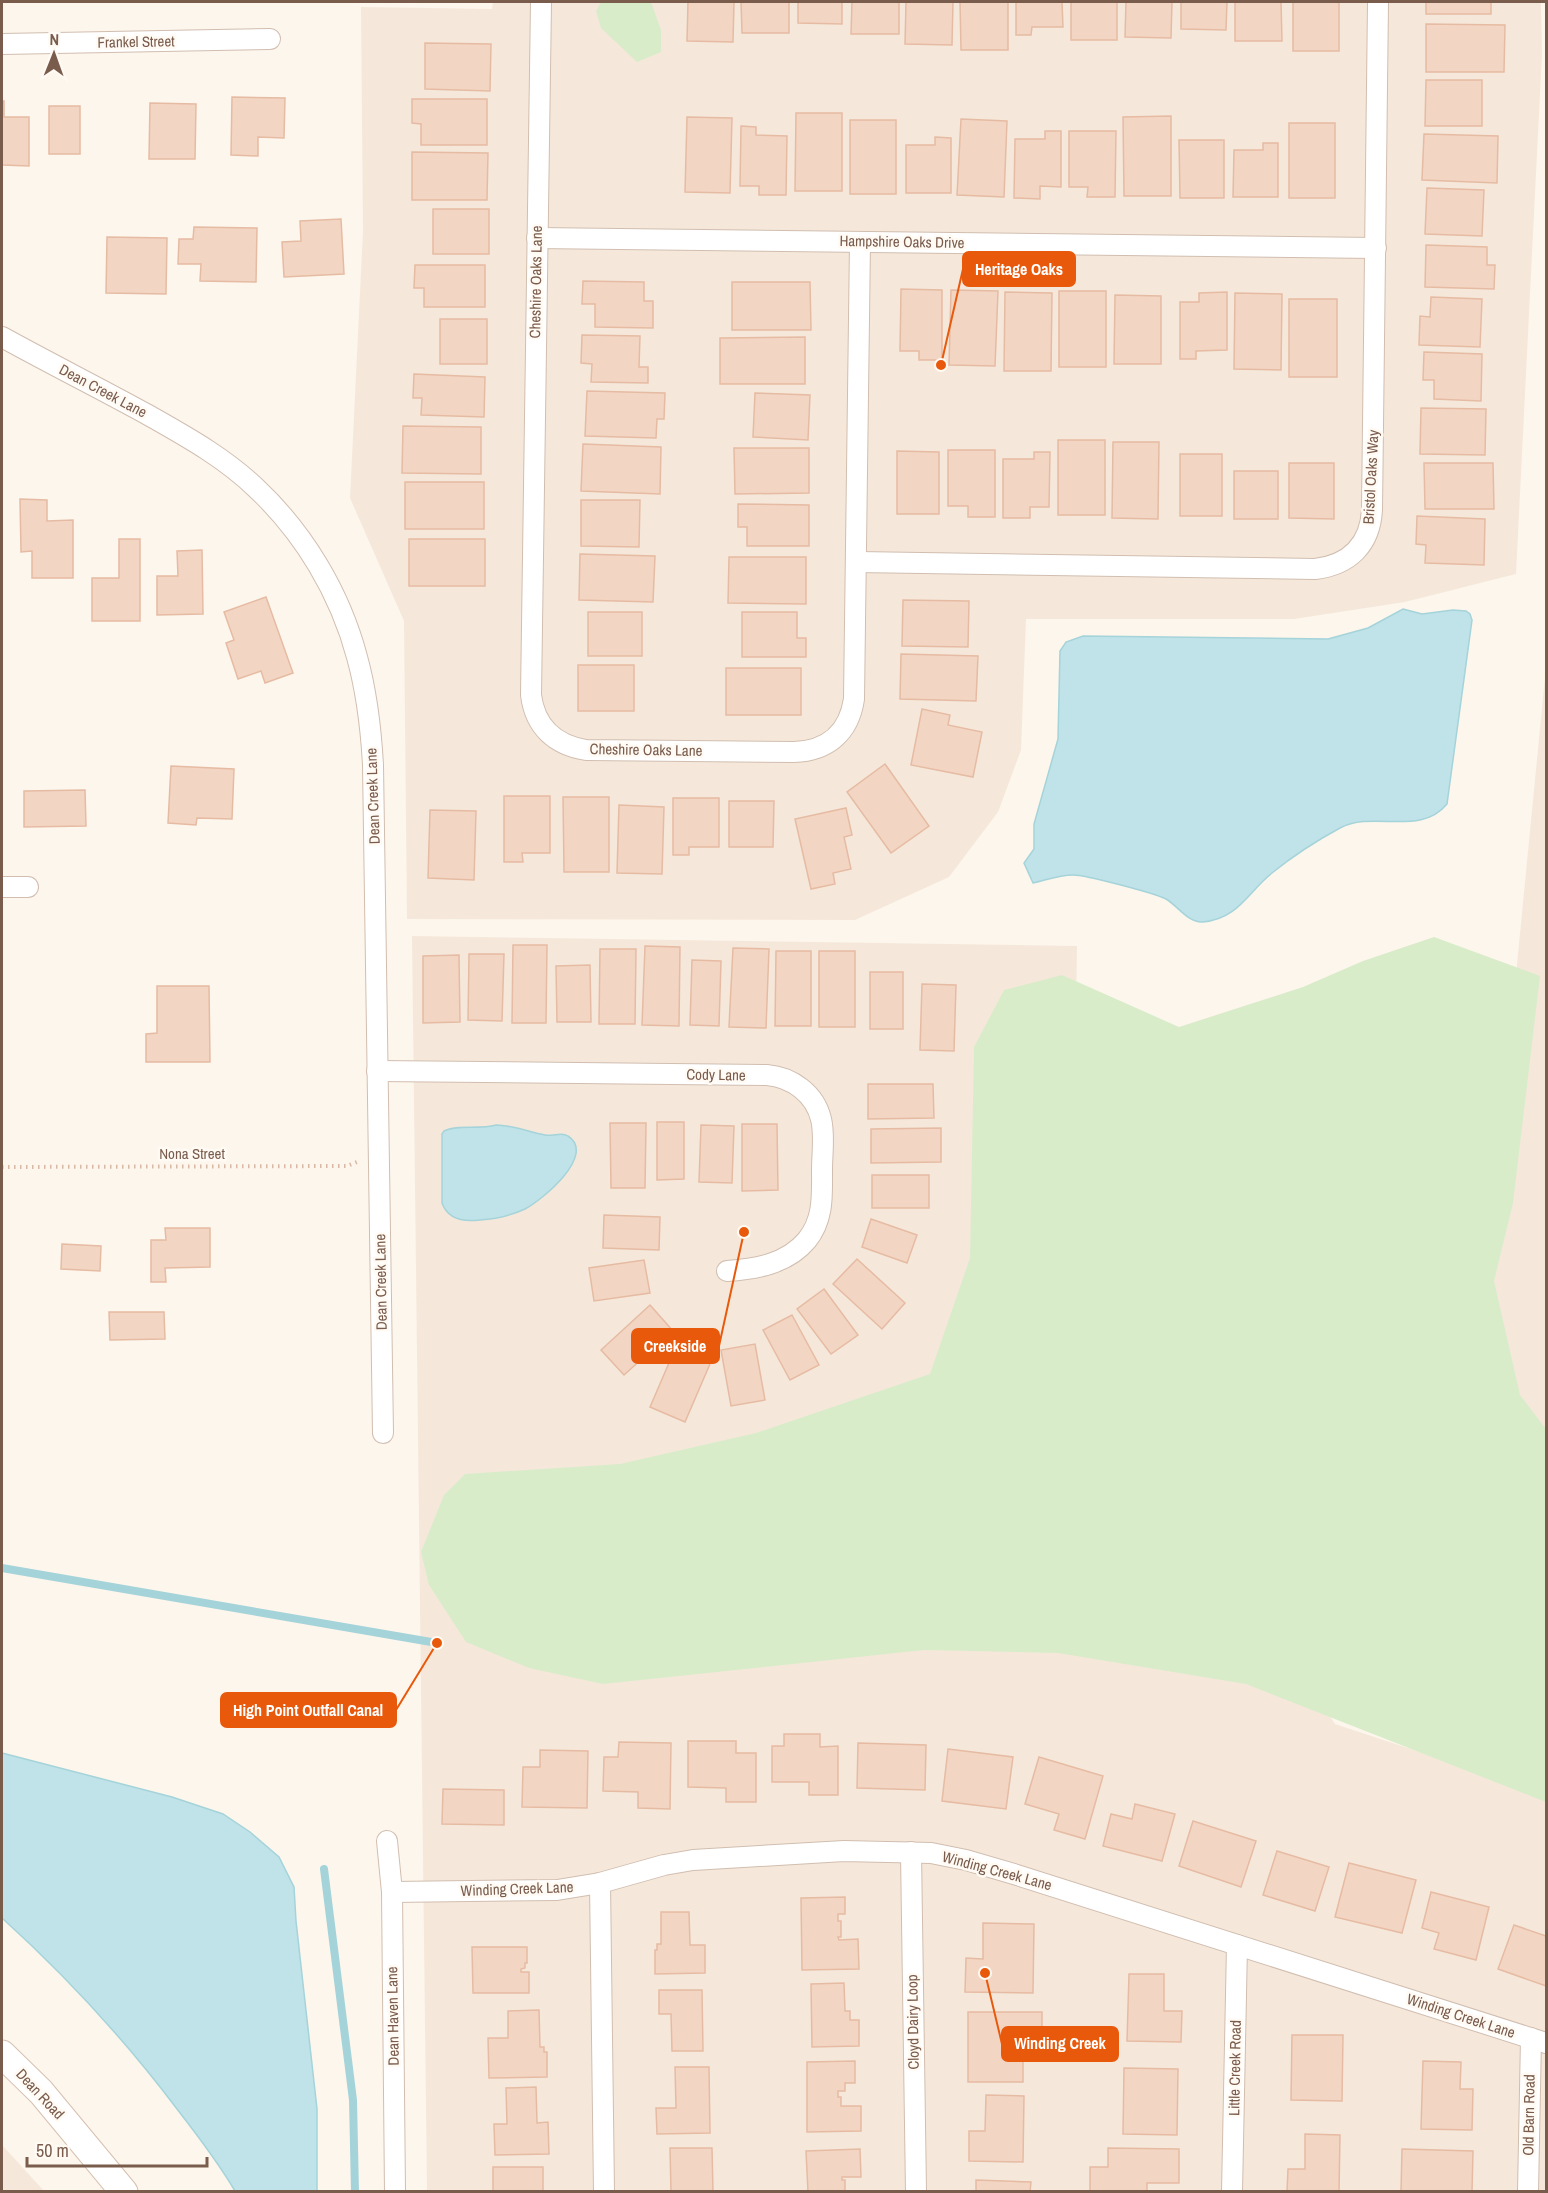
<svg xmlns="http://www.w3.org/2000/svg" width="1548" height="2193" font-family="'Archivo Narrow',sans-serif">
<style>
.residential{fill:#f5e8da}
.green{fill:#d8ecc9}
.water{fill:#bfe3e8;stroke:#a5d3da;stroke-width:1.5}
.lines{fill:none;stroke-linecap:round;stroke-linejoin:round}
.stream{stroke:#a5d3da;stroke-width:8}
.building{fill:#f3d5c3;stroke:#e6bba3;stroke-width:1.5}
.street-casing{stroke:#d1beb0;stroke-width:22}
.secondary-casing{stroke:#d6c0b0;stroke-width:29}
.path{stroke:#d9b8a5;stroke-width:4;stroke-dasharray:1.5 4.5;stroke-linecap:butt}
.street{stroke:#fff;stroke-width:20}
.secondary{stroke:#fff;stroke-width:27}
.labels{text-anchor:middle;stroke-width:5;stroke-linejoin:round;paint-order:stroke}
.street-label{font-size:15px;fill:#7a5c4d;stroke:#fffaf3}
.leader{fill:none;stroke:#e8590c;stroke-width:2}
.callout-dot{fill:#e8590c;stroke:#fffaf3;stroke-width:2}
.callout{fill:#e8590c;stroke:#e8590c;stroke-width:2}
.callout-label{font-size:16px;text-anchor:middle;font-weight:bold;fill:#fff}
</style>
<rect width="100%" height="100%" fill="#fdf6ec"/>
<g class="residential">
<polygon points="493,2 1541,2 1542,54 1516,574 1405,602 1294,619 1026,619 1021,750 998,812 949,877 855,920 407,919 404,621 350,498 363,231 361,7 492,9"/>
<polygon points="1546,667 1546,2191 427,2191 412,936 1077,946 1068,1547 1237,1572 1335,1724 1426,1754 1491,1231"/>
<polygon points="2,2145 44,2191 2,2191"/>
</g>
<g class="green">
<polygon points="601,2 651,2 661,30 661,52 637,62 601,28 596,11"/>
<polygon points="1434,937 1540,976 1513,1203 1494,1281 1520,1395 1546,1429 1546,1802 1246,1684 1058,1653 924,1650 603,1684 529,1668 466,1642 429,1585 421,1552 444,1495 465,1474 620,1464 756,1433 930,1374 970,1258 974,1047 1004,990 1062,975 1179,1027 1303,987 1363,961"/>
</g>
<g class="water">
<path d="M1403,609L1422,614L1453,610L1466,611L1470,614L1472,620L1447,804C1420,837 1374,810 1340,828C1316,841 1293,856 1272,873C1248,892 1238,919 1203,922C1188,923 1178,906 1166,899C1154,893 1086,875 1073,875C1060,875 1046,880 1033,883L1024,863L1034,849V824L1058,739L1060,651L1066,642L1083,636L1328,639L1368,628Z"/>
<path d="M496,1125C512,1125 529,1132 545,1135C553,1137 561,1131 568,1136C597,1155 542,1200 525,1209C510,1216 496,1219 480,1220C464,1222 448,1220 442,1203V1134L444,1131C457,1124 479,1130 496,1125Z"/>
<path d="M2,1753L172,1797L223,1814L250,1832L279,1857L294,1887L296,1921L317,2109V2191H235C218,2162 198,2136 177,2109C125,2040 66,1976 2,1918Z"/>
</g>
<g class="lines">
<g class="stream">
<polyline points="2,1568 437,1643"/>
<polyline points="324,1869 353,2100 355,2192"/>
</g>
</g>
<g class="building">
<polygon points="688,2 734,2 733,42 687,41"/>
<polygon points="741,2 789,2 789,33 742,33"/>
<polygon points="798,2 842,2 842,24 798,23"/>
<polygon points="852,2 899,2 899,34 851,34"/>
<polygon points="906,2 953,2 952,45 905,44"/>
<polygon points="960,2 1008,2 1008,50 961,50"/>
<polygon points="1016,2 1062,2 1063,27 1032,27 1031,35 1016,35"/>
<rect x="1071" y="2" width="46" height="38"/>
<polygon points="1126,2 1172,2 1171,38 1125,37"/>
<polygon points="1181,2 1227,2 1226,30 1181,29"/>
<polygon points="1235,2 1281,2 1282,41 1235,41"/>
<rect x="1293" y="2" width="46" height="49"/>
<rect x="1426" y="2" width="65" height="12"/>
<polygon points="1426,24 1505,25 1504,72 1426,72"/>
<polygon points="425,43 491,44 490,91 425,89"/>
<polygon points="1426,80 1482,80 1482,126 1425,126"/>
<polygon points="232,97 285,98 284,138 258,137 258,156 231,155"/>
<polygon points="412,99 487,99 487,145 421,145 421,124 412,123"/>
<polygon points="2,101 4,101 4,117 29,117 29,166 2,165"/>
<polygon points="150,103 196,104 195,159 149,159"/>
<rect x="49" y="106" width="31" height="48"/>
<polygon points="796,113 842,113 842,191 795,191"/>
<polygon points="1171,116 1171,196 1124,196 1123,117"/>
<polygon points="687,117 732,118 730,193 685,192"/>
<polygon points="961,119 1007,121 1004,197 957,195"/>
<rect x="850" y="120" width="46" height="74"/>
<rect x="1289" y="123" width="46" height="75"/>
<polygon points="741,126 756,127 756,135 787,136 786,195 759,195 759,186 740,186"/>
<polygon points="1045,131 1061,131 1061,187 1040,186 1040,199 1014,198 1015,139 1045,139"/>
<polygon points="1069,131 1116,131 1115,197 1087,197 1088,187 1069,187"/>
<polygon points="1424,134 1498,136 1497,183 1422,180"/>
<polygon points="935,137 951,138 951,193 906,193 906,145 935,145"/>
<polygon points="1179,140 1224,140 1224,198 1180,198"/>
<polygon points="1263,143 1278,143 1278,197 1233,197 1234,150 1263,150"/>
<polygon points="412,152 488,153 487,200 412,200"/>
<polygon points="1427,188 1484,190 1482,236 1425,234"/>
<rect x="433" y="209" width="56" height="45"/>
<polygon points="341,219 344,274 284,277 282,242 301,241 300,221"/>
<polygon points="194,227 257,228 256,282 200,281 201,264 178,264 179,239 193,239"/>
<polygon points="107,237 167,238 166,294 106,293"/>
<polygon points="1426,245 1487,247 1487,265 1495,265 1494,289 1425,287"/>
<polygon points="415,265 485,265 485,307 424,307 424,288 414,288"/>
<polygon points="583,281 644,282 644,301 653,301 653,328 595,327 595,304 582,304"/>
<polygon points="732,282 810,282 811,330 732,330"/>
<polygon points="901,289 942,290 942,360 919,360 919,351 900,351"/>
<polygon points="951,290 998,291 995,366 949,365"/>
<rect x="1059" y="291" width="47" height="76"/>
<polygon points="1005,292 1052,293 1051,371 1004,371"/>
<polygon points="1227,292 1227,350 1196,351 1196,359 1180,359 1180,302 1199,302 1199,293"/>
<polygon points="1235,293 1282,294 1281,370 1234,369"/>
<polygon points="1115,295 1161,296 1161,364 1114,364"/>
<polygon points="1431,297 1482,299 1480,347 1419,345 1420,316 1430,317"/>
<rect x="1289" y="299" width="48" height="78"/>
<rect x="440" y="319" width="47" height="45"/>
<polygon points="582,335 640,336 639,367 648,367 648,383 591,382 592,364 581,363"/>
<polygon points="805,337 805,384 720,384 720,338"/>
<polygon points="1424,352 1482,354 1481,401 1434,399 1434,380 1423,380"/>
<polygon points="414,374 485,377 484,417 421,415 422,398 413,398"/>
<polygon points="587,391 665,393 664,419 657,419 656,438 585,436"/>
<polygon points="755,393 810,395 808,440 753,437"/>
<polygon points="1421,408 1486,409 1485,455 1420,454"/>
<polygon points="403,426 481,427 481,474 402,473"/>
<rect x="1058" y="440" width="47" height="75"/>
<polygon points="1113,442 1159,442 1158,519 1112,518"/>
<polygon points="583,444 661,447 660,494 581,491"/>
<polygon points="734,448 809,448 809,493 735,494"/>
<polygon points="948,450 995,450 995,517 968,517 968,506 948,506"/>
<polygon points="897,451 939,452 939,514 897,514"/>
<polygon points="1034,452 1050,452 1049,507 1030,507 1030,518 1003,518 1003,459 1034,459"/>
<rect x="1180" y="454" width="42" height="62"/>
<polygon points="1289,463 1334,463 1334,519 1289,518"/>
<polygon points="1424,463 1493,463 1494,509 1425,509"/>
<rect x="1234" y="471" width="44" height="48"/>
<rect x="405" y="482" width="79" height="47"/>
<polygon points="20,499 47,500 47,521 73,520 73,578 32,578 32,551 21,552"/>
<polygon points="581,500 640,500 639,547 581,546"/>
<polygon points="738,504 809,505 809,546 747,546 747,527 738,527"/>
<polygon points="1417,516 1485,519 1484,565 1425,563 1426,545 1416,544"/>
<polygon points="119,539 140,539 140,621 92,621 92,578 119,578"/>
<rect x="409" y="539" width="76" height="47"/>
<polygon points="202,550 203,614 157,615 157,576 178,576 177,551"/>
<polygon points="580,554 655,556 653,602 579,600"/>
<polygon points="729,557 806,557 806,604 728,603"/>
<polygon points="266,597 293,673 265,683 261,671 238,679 226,643 234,640 224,612"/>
<polygon points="903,600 969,601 968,647 902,646"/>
<rect x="588" y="612" width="54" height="44"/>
<polygon points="742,612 797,612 797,638 806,638 806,657 742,657"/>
<polygon points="901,654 978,656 976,701 900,699"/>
<rect x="578" y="665" width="56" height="46"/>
<rect x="726" y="668" width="75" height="47"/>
<polygon points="922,709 950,715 948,725 982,732 973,777 911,765"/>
<polygon points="885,764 929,826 891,853 847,792"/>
<polygon points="171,766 234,769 232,819 197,818 196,825 168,823"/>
<polygon points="85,790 86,826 24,827 24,791"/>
<polygon points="504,796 550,796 550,853 522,853 523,862 504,862"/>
<polygon points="563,797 609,797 609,872 564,872"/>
<polygon points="673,798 719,798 719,847 689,847 689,855 673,855"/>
<polygon points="729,801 774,801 773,847 729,847"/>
<polygon points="619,805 664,807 662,874 617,873"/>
<polygon points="846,808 852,835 844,837 851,869 833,873 835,884 811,889 795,819"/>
<polygon points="430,810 476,811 474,880 428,878"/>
<polygon points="513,945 547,945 546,1023 512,1023"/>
<polygon points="645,946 680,947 679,1026 642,1025"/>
<polygon points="733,948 769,949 766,1028 729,1027"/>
<polygon points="600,949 636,949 635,1024 599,1024"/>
<polygon points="776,951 811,951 811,1026 775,1026"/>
<rect x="819" y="951" width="36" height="76"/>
<polygon points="469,954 504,954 502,1021 468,1020"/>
<polygon points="459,955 460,1022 423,1023 423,956"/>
<polygon points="692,960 721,961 719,1026 690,1025"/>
<polygon points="590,965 591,1022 557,1022 556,966"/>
<rect x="870" y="972" width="33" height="57"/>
<polygon points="922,984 956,985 954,1051 920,1050"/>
<polygon points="157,986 209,986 210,1062 146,1062 146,1034 157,1033"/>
<polygon points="868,1084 933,1084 934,1118 868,1119"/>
<polygon points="657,1122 684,1122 684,1179 657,1180"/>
<polygon points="610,1123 646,1123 645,1188 611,1188"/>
<polygon points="742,1124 777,1124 778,1190 742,1191"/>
<polygon points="701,1125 734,1126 732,1183 699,1182"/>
<polygon points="941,1128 941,1162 871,1163 871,1129"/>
<rect x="872" y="1175" width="57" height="33"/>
<polygon points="604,1215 660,1217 659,1250 603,1248"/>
<polygon points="871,1219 917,1235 907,1263 862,1247"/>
<polygon points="165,1228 210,1228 210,1267 165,1268 166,1282 151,1282 151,1240 166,1240"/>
<polygon points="62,1244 101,1246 100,1271 61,1269"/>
<polygon points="857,1259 905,1303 882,1329 833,1284"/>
<polygon points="644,1260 650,1293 594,1301 589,1268"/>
<polygon points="824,1289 858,1335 831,1354 797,1309"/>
<polygon points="650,1305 673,1331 624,1375 601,1350"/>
<polygon points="109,1312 164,1312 165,1339 110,1340"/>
<polygon points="792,1315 819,1365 790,1380 763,1330"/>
<polygon points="681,1335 716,1350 685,1422 650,1407"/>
<polygon points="755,1344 765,1400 731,1406 721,1350"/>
<polygon points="784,1734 820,1734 820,1747 838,1746 838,1795 809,1795 809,1782 772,1782 772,1746 784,1746"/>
<polygon points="688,1741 736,1741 736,1753 756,1753 756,1802 726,1802 726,1788 688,1787"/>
<polygon points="619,1742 671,1743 670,1809 638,1808 638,1792 603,1791 604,1757 618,1757"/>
<polygon points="858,1743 926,1745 925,1790 857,1788"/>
<polygon points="948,1749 1013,1757 1006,1809 942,1801"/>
<polygon points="540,1750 588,1751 587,1808 522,1807 523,1767 540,1767"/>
<polygon points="1039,1757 1103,1776 1085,1839 1054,1830 1059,1814 1025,1804"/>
<polygon points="443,1789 504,1790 504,1825 442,1824"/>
<polygon points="1135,1804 1175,1814 1162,1861 1103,1846 1111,1814 1132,1819"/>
<polygon points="1193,1821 1256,1841 1241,1887 1179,1866"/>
<polygon points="1277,1851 1329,1867 1315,1911 1263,1895"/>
<polygon points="1349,1863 1416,1880 1402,1933 1335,1917"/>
<polygon points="1431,1892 1489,1907 1476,1960 1434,1949 1439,1933 1422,1928"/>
<polygon points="845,1897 845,1914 838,1914 838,1921 841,1921 841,1937 838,1937 839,1940 858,1939 859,1969 802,1970 801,1898"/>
<polygon points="661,1912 689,1912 690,1945 705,1945 705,1973 655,1974 655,1950 657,1950 657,1944 661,1944"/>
<polygon points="983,1923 1034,1924 1033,1993 965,1992 966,1958 983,1959"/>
<polygon points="1514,1925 1546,1936 1546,1986 1498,1969"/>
<polygon points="472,1947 527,1947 527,1963 525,1963 525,1968 521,1969 521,1972 529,1972 529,1993 473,1993"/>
<polygon points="1129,1974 1164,1974 1164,2011 1182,2011 1181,2042 1127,2041"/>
<polygon points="844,1983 845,2011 850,2011 850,2020 859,2020 859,2046 812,2047 811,1984"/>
<polygon points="659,1990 702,1990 703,2051 672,2051 671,2014 659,2014"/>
<polygon points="539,2010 540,2047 544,2047 544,2052 547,2052 547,2077 489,2078 488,2038 508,2038 508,2011"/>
<polygon points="968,2012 1042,2012 1042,2031 1023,2031 1023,2082 968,2082"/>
<polygon points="1292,2035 1343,2035 1342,2101 1291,2100"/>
<polygon points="855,2061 855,2083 845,2083 845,2091 838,2091 838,2097 841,2097 841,2106 861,2106 861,2131 807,2132 807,2062"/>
<polygon points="1423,2061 1461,2062 1460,2089 1473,2089 1472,2130 1421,2129"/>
<polygon points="675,2067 709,2067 710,2133 657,2134 656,2108 676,2108"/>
<polygon points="1124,2068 1178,2069 1177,2135 1123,2134"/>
<polygon points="536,2087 537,2123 548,2122 549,2154 495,2155 494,2124 507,2124 506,2088"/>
<polygon points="986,2095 1024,2096 1023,2162 969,2161 969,2131 985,2131"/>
<polygon points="1305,2134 1340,2135 1339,2192 1287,2192 1288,2169 1305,2169"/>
<polygon points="670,2148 712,2148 713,2192 659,2192 671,2191"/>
<polygon points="1108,2148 1179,2149 1179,2183 1147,2183 1147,2192 1090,2192 1090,2167 1108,2167"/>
<polygon points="860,2149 861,2177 842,2177 842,2180 845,2180 845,2192 808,2192 806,2151"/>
<polygon points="1402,2149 1473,2151 1472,2192 1401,2192"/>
<rect x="493" y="2167" width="50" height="25"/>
<polygon points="976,2180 1031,2182 1030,2192 976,2192"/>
</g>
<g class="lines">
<g class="street-casing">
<g id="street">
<path d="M541,2L531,695C535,727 555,745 586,750L794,752C827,751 849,733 854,699L860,242"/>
<polyline points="2,44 270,39"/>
<polyline points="537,238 1376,248"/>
<path d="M2,337C51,364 101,389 150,416C187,437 225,458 256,488C304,533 340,593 357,657C367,693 371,729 373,765L383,1433"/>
<path d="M857,562L1315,569C1349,565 1370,545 1372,510L1378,2"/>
<polyline points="2,887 28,887"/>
<path d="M377,1071L767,1075C792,1077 815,1094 821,1119C825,1135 822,1153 822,1170C822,1195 824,1219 807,1240C787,1264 756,1269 727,1271"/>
<polyline points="387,1841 392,1892 395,2192"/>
<polyline points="911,1852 916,2192"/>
<polyline points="600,1883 604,2192"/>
<polyline points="392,1892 557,1890 600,1883 664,1865 693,1860 844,1851 931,1853 966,1860 1017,1875 1546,2043"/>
<polyline points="1232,2192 1237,1945"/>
<polyline points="1528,2192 1531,2038"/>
</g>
</g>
<g class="secondary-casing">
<polyline id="secondary" points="2,2054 41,2092 124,2192"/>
</g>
<polyline class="path" points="2,1167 347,1166 357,1162"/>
<use href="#street" class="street"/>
<use href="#secondary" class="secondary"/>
</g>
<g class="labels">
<g class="street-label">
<text transform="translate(136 42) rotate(-1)" y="5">Frankel Street</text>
<text transform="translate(902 242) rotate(1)" y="5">Hampshire Oaks Drive</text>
<text transform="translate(536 282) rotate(-89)" y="5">Cheshire Oaks Lane</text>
<text transform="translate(103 391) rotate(28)" y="5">Dean Creek Lane</text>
<text transform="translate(1371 477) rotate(-87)" y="5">Bristol Oaks Way</text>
<text transform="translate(646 750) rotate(1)" y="5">Cheshire Oaks Lane</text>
<text transform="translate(373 796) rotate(-92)" y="5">Dean Creek Lane</text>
<text transform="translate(716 1075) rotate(1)" y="5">Cody Lane</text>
<text x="192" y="1159">Nona Street</text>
<text transform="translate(381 1282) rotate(-91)" y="5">Dean Creek Lane</text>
<text transform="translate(997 1871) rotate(15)" y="5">Winding Creek Lane</text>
<text transform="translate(517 1889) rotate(-2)" y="5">Winding Creek Lane</text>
<text transform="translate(393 2016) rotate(-91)" y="5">Dean Haven Lane</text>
<text transform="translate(1461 2016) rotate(18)" y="5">Winding Creek Lane</text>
<text transform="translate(913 2022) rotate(-91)" y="5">Cloyd Dairy Loop</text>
<text transform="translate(1235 2068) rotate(-89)" y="5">Little Creek Road</text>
<text transform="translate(40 2094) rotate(47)" y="5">Dean Road</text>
<text transform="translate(1529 2115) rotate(-89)" y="5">Old Barn Road</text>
</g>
</g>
<path class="leader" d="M941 365L963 269M744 1232L719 1346M437 1643L396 1710M985 1973L1002 2044"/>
<g class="callout-dot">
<circle cx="941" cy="365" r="6"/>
<circle cx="744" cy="1232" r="6"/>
<circle cx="437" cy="1643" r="6"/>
<circle cx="985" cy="1973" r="6"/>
</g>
<g class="callout">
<rect x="963" y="252" width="112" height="34" rx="6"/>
<rect x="632" y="1329" width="87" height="34" rx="6"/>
<rect x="221" y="1693" width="175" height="34" rx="6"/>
<rect x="1002" y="2027" width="116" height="34" rx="6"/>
</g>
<g class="callout-label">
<text x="1019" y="275">Heritage Oaks</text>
<text x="675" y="1352">Creekside</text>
<text x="308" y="1716">High Point Outfall Canal</text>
<text x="1060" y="2049">Winding Creek</text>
</g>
<rect width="1548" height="2193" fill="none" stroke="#7a5c4d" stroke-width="6"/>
<g transform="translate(54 54) rotate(1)" stroke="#fffaf3" stroke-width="4.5" paint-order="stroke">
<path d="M0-4.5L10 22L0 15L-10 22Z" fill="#7a5c4d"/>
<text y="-9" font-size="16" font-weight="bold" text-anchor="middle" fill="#7a5c4d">N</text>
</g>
<path d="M27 2157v9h180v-9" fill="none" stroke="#7a5c4d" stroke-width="3"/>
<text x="36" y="2157" font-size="18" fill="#7a5c4d" stroke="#fffaf3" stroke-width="4.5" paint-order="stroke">50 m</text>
</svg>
